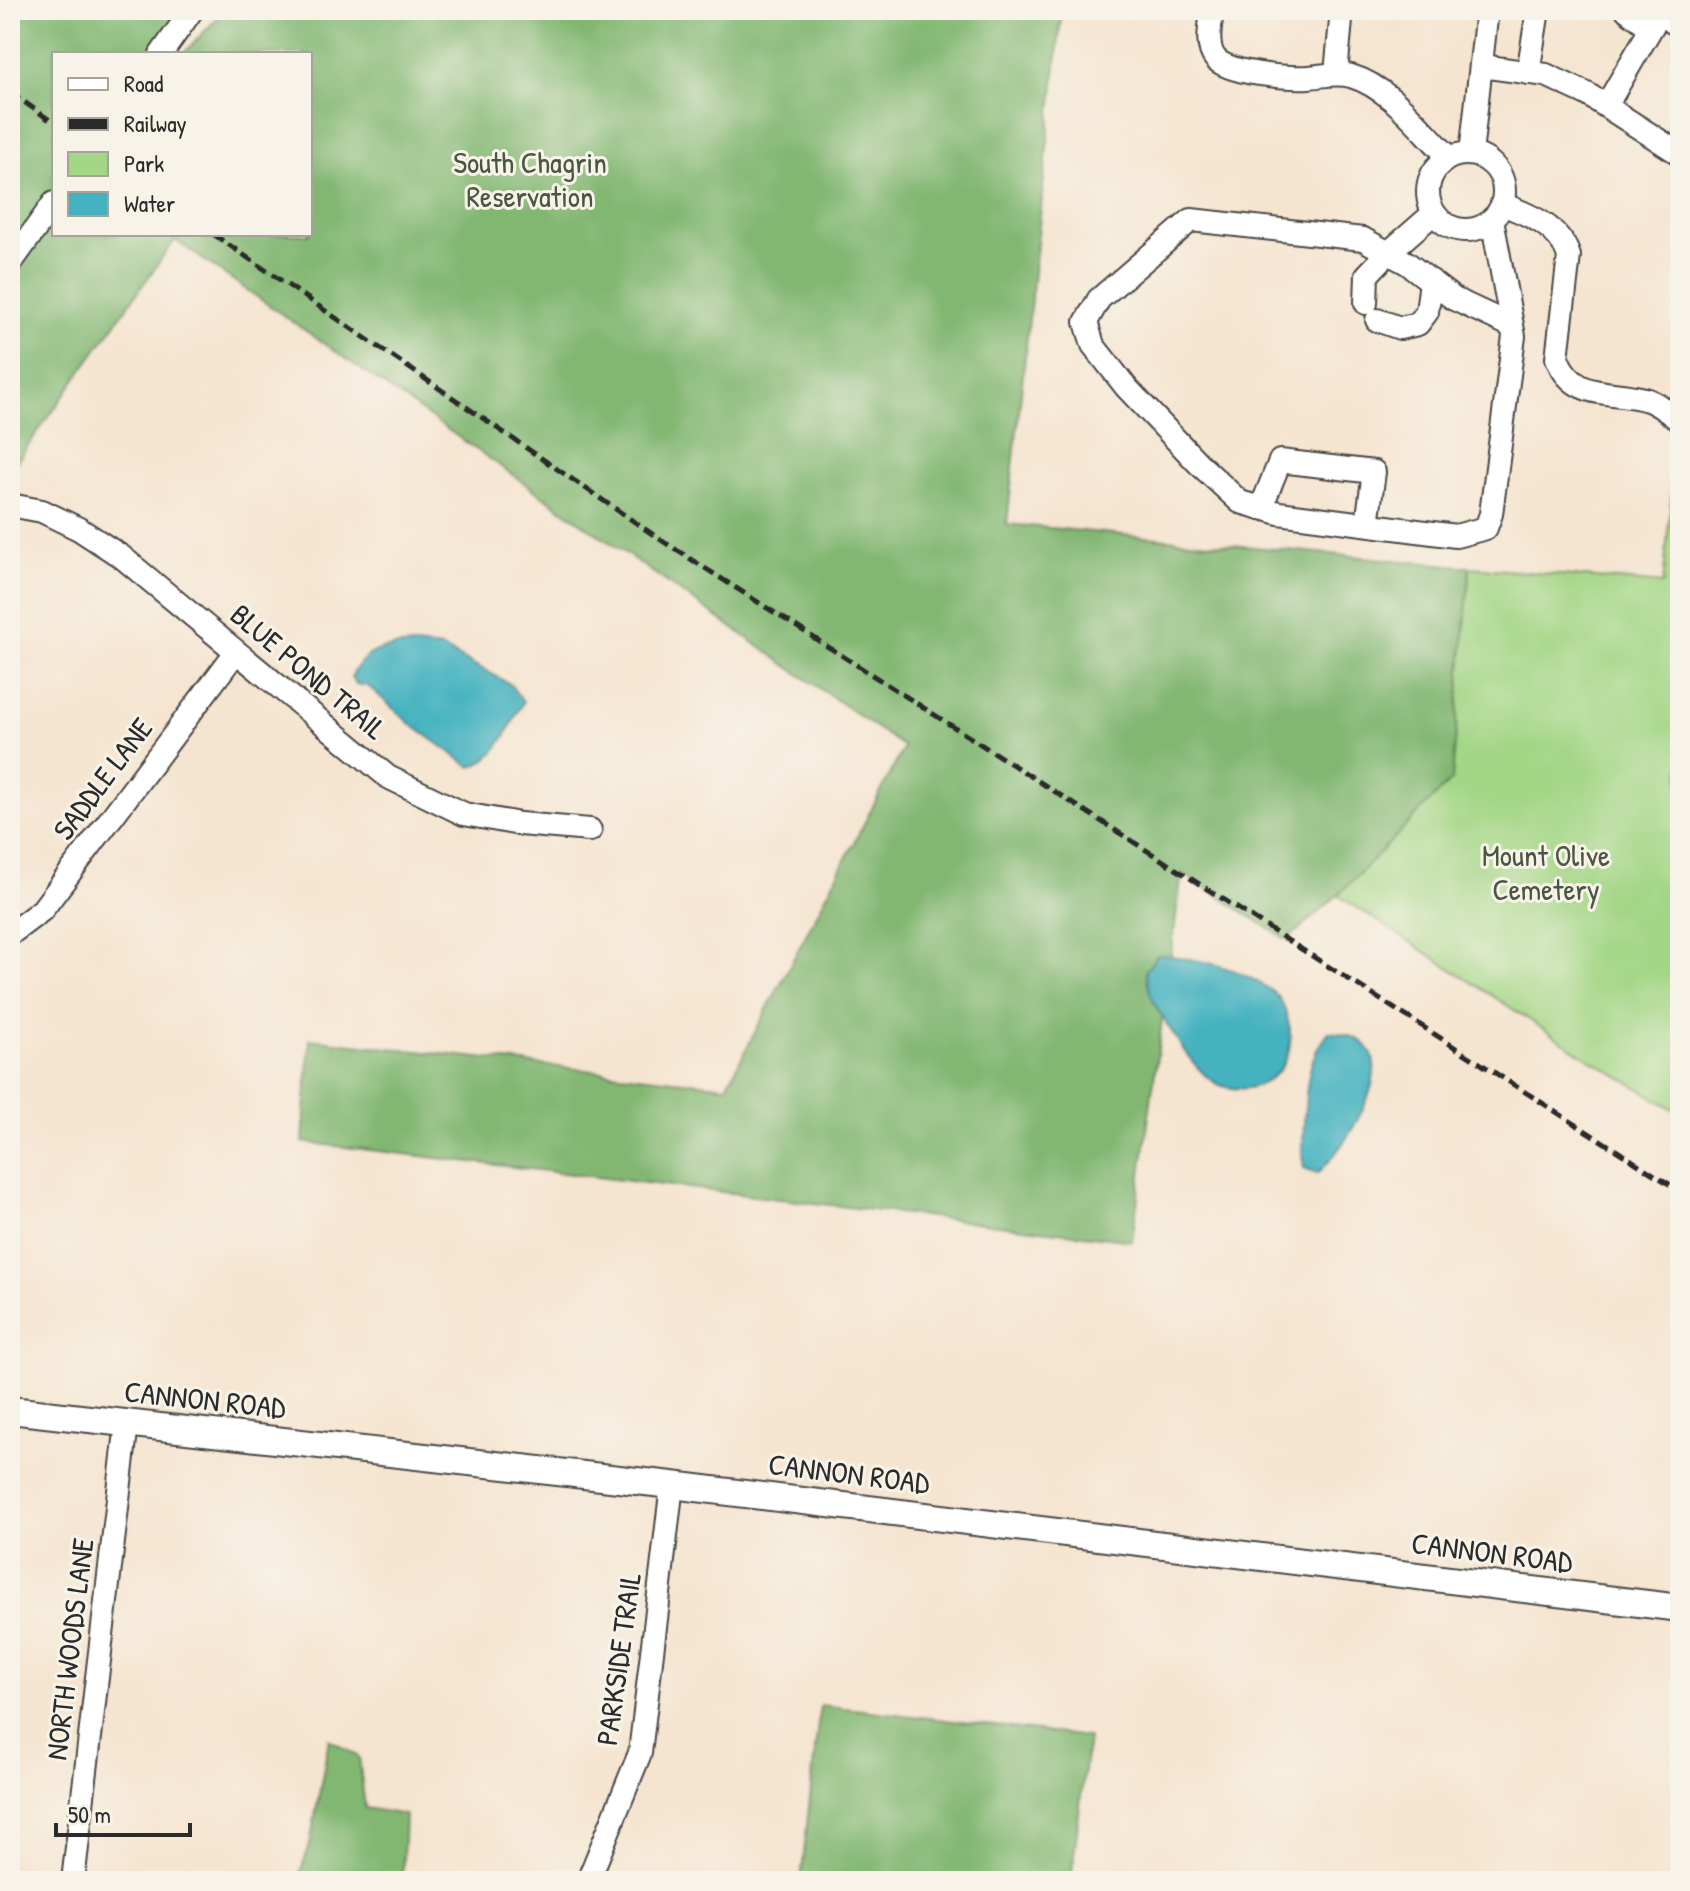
<svg xmlns="http://www.w3.org/2000/svg" width="1690" height="1891" font-family="'Patrick Hand',sans-serif">
<style>
.green{fill:#a3d685;stroke:#678058;stroke-width:2}
.forest{fill:#82b772;stroke:#56714e;stroke-width:2}
.water{fill:#44b2c0;stroke:#386e76;stroke-width:2}
.lines{fill:none;stroke-linecap:round;stroke-linejoin:round}
.minor-casing{stroke:#494744;stroke-width:26}
.major-casing{stroke:#494744;stroke-width:30}
.minor{stroke:#fff;stroke-width:22}
.major{stroke:#fff;stroke-width:26}
.rail{stroke:#2b2b2b;stroke-width:5;stroke-dasharray:12 6;stroke-linecap:butt}
.labels{text-anchor:middle;stroke-width:6;stroke-linejoin:round;paint-order:stroke}
.park-label{font-size:30px;fill:#495642;stroke:#f7f3e8}
.street-label{font-size:30px;fill:#2b2b2b;stroke:#f7f3e8}
</style>
<rect width="100%" height="100%" fill="#f7f3e8"/>
<filter id="ink" filterUnits="userSpaceOnUse"><feTurbulence type="fractalNoise" baseFrequency=".0125" numOctaves="2"/><feDisplacementMap in="SourceGraphic" scale="16" xChannelSelector="R" yChannelSelector="G"/><feConvolveMatrix kernelMatrix="1 2 1 2 8 2 1 2 1" color-interpolation-filters="sRGB"/></filter>
<filter id="wash" filterUnits="userSpaceOnUse"><feTurbulence type="fractalNoise" baseFrequency=".006" numOctaves="4" result="noise"/><feDisplacementMap in="SourceGraphic" scale="32" xChannelSelector="R" yChannelSelector="G"/><feGaussianBlur stdDeviation="1.8" result="paint"/><feColorMatrix in="noise" values="0 0 0 0 0 0 0 0 0 0 0 0 0 0 0 0 0 1.4 0 .05"/><feComposite in="paint" operator="in"/></filter>
<g filter="url(#wash)">
<rect width="100%" height="100%" fill="#f5e4cf"/>
<polygon class="green" points="1675,457 1680,458 1680,1113 1583,1055 1338,895 1451,779 1470,567 1663,584"/>
<g class="forest">
<polygon points="10,10 192,10 161,54 54,54 54,234 310,234 310,54 183,54 225,10 1062,10 1007,524 1470,567 1452,779 1338,895 1287,940 1182,873 1132,1241 303,1142 310,1039 727,1086 904,747 175,240 10,471"/>
<polygon points="820,1705 1088,1737 1071,1881 801,1881"/>
<polygon points="329,1739 359,1757 365,1808 405,1815 402,1881 297,1881 310,1845"/>
</g>
<g class="water">
<path d="M414,645L442,648L488,672L510,684L523,702C510,725 498,760 471,767L412,725L368,686L356,684L351,677C367,647 383,648 414,645Z"/>
<path d="M1158,955C1200,959 1244,967 1277,996C1283,1000 1284,1010 1287,1017C1302,1061 1265,1101 1220,1085C1205,1079 1186,1055 1178,1041C1160,1013 1151,1005 1145,971Z"/>
<path d="M1329,1032C1344,1034 1360,1036 1369,1049C1390,1081 1341,1152 1318,1173L1304,1168L1302,1154C1306,1116 1301,1062 1329,1032Z"/>
</g>
</g>
<g filter="url(#ink)">
<g class="lines">
<g class="minor-casing">
<g id="minor">
<path d="M1212,10C1211,24 1205,45 1215,58C1227,74 1289,78 1309,77C1323,76 1336,72 1351,76C1391,88 1420,129 1449,157"/>
<polyline points="1627,10 1651,28"/>
<polyline points="161,54 192,10"/>
<polyline points="1481,66 1546,75 1587,94 1680,154"/>
<polyline points="1336,73 1342,10"/>
<polyline points="1528,73 1538,10"/>
<polyline points="1606,106 1660,13 1680,27"/>
<polyline points="1471,154 1487,10"/>
<circle cx="1466" cy="192" r="38"/>
<path d="M1502,204C1530,215 1559,226 1569,256L1557,358C1574,402 1613,389 1648,400C1659,404 1671,414 1680,421"/>
<polyline points="1492,219 1514,336 1491,514 1486,528 1456,536 1279,513 1240,502 1198,463 1126,387 1093,345 1086,322 1099,299 1191,220 1363,239 1407,263 1454,299 1512,326"/>
<polyline points="10,264 54,203"/>
<polyline points="1366,303 1367,275 1388,253 1434,213"/>
<polyline points="1377,320 1400,328 1418,324 1427,312 1431,281"/>
<polyline points="10,505 42,511 79,529 122,557 388,777 464,814 520,824 590,830"/>
<polyline points="1261,508 1280,461 1374,472 1367,524"/>
<polyline points="10,934 42,910 236,652"/>
<polyline points="73,1881 127,1423"/>
<polyline points="588,1881 640,1753 672,1485"/>
</g>
</g>
<g class="major-casing">
<polyline id="major" points="10,1410 672,1485 1680,1608"/>
</g>
<use href="#minor" class="minor"/>
<use href="#major" class="major"/>
<g class="rail">
<polyline points="10,92 54,123"/>
<polyline points="213,234 664,542 1680,1191"/>
</g>
</g>
</g>
<g class="labels">
<g class="park-label">
<text x="530" y="173">South Chagrin<tspan x="530" dy="34">Reservation</tspan></text>
<text x="1546" y="866">Mount Olive<tspan x="1546" dy="34">Cemetery</tspan></text>
</g>
<g class="street-label">
<text transform="translate(308 672) rotate(40)" y="10">BLUE POND TRAIL</text>
<text transform="translate(103 779) rotate(-53)" y="10">SADDLE LANE</text>
<text transform="translate(205 1400) rotate(6)" y="10">CANNON ROAD</text>
<text transform="translate(849 1474) rotate(7)" y="10">CANNON ROAD</text>
<text transform="translate(1492 1553) rotate(7)" y="10">CANNON ROAD</text>
<text transform="translate(70 1649) rotate(-83)" y="10">NORTH WOODS LANE</text>
<text transform="translate(619 1659) rotate(-82)" y="10">PARKSIDE TRAIL</text>
</g>
</g>
<rect width="1690" height="1891" fill="none" stroke="#f7f3e8" stroke-width="40"/>
<rect x="52" y="52" width="260" height="184" fill="#f7f3e8" stroke="#a5a39c" stroke-width="2"/>
<rect x="68" y="78" width="40" height="12" fill="#ffffff" stroke="#a5a39c" stroke-width="2"/>
<text x="124" y="92" font-size="24" fill="#2b2b2b">Road</text>
<rect x="68" y="118" width="40" height="12" fill="#2b2b2b" stroke="#a5a39c" stroke-width="2"/>
<text x="124" y="132" font-size="24" fill="#2b2b2b">Railway</text>
<rect x="68" y="152" width="40" height="24" fill="#a3d685" stroke="#a5a39c" stroke-width="2"/>
<text x="124" y="172" font-size="24" fill="#2b2b2b">Park</text>
<rect x="68" y="192" width="40" height="24" fill="#44b2c0" stroke="#a5a39c" stroke-width="2"/>
<text x="124" y="212" font-size="24" fill="#2b2b2b">Water</text>
<path d="M56 1823v12h134v-12" fill="none" stroke="#2b2b2b" stroke-width="4"/>
<text x="68" y="1823" font-size="24" fill="#2b2b2b" stroke="#f7f3e8" stroke-width="6" paint-order="stroke">50 m</text>
</svg>
